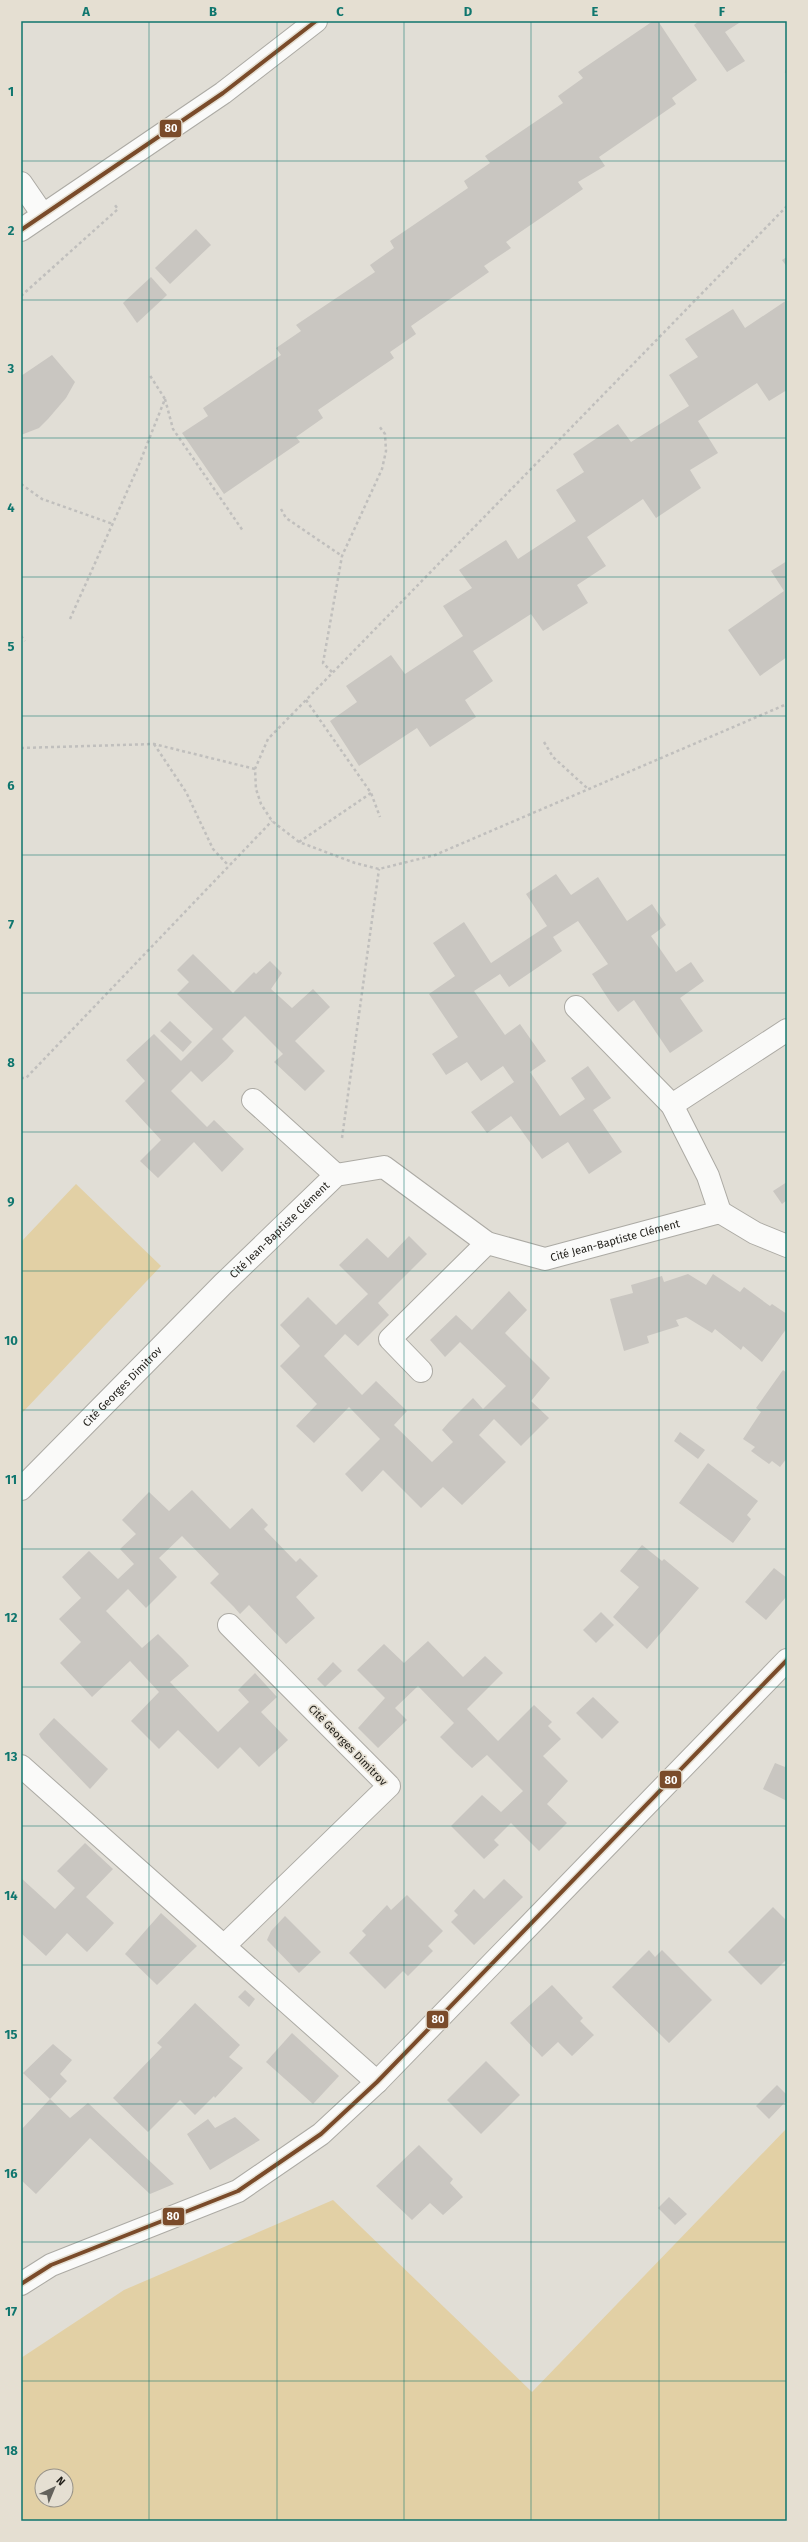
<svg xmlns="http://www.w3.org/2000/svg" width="808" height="2542" font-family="'Fira Sans',sans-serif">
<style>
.green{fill:#e2d0a5;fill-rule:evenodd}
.building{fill:#c9c6c1}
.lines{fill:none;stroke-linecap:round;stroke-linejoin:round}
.street-casing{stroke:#acaaa4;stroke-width:24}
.path{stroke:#c0bfbd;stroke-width:2.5;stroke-dasharray:3 3;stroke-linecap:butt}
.street{stroke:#fafaf9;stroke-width:22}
.bus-1-casing{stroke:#e5dfd2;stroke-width:7}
.bus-1{stroke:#7a4b2a;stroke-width:4}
.grid{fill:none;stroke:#0f766e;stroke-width:1;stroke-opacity:0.55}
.labels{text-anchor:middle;stroke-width:3.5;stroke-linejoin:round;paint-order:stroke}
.street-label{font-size:11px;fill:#211f1a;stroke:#e5dfd2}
.line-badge{stroke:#e5dfd2;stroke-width:1.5}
.badge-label{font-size:11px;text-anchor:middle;font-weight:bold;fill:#fff}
.neatline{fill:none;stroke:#0f766e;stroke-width:1.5}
.grid-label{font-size:13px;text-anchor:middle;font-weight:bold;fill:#0f766e}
</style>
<rect width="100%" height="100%" fill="#e1ded6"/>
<g class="green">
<polygon points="76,1184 161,1266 22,1413 21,1242"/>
<path d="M787,2128V2521H21V2358L124,2290L333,2200L532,2392ZM42,2476H66V2500H42Z"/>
</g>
<g class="building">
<polygon points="653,21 658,21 697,80 672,98 676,104 599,157 605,166 578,182 583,189 506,242 511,248 484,266 489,272 411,326 416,334 390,352 394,358 318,410 323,418 296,437 300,442 224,494 182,433 208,416 203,408 281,355 276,348 301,331 296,325 375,272 370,265 394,248 390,241 468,188 464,181 490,163 485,156 563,103 558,96 583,78 578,72"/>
<polygon points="699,21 742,21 725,32 745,61 727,72 694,25"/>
<polygon points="196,229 211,245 170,284 155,268"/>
<polygon points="787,257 787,267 782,260"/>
<polygon points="151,277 167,295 137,323 123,303"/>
<polygon points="787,300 787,390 769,401 757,383 698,421 718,453 690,470 701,488 656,518 643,499 587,537 606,566 577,585 588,603 543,631 531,614 473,651 493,681 465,700 476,717 430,747 417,728 359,766 330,721 357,702 346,686 391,655 405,674 463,636 443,606 472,588 459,570 506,540 518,559 576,521 556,490 584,472 573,454 618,424 631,442 689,406 669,375 698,357 685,339 733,309 745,328"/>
<polygon points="52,355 75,382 66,398 48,419 39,428 21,435 21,376"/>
<polygon points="787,561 787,657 760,676 728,630 784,591 771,571"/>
<polygon points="556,874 571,895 598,877 627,921 652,904 666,925 651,936 676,972 691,962 704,981 680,998 703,1031 670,1053 634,1000 618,1012 611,1003 592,974 608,964 578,921 553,937 562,951 509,987 500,974 474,991 505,1035 520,1024 546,1061 530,1072 560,1116 585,1099 571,1078 588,1066 611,1098 593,1110 622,1152 589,1174 568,1142 542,1159 511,1116 487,1133 471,1112 514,1082 503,1066 481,1081 467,1062 446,1075 432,1054 458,1037 429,994 455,976 433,943 464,922 491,963 547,926 526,894"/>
<polygon points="193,954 233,993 254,972 256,974 270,961 282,973 271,989 292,1008 313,989 330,1007 295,1041 325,1071 305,1091 274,1062 283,1054 245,1016 222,1039 234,1051 227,1059 202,1082 191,1071 171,1091 207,1127 214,1120 244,1149 222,1172 194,1142 158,1178 140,1161 161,1140 125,1101 145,1081 126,1060 154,1034 181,1061 213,1029 177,994 189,982 177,970"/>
<polygon points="170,1021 192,1042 183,1052 160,1031"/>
<polygon points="787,1182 787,1200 782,1204 773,1191"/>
<polygon points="409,1236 427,1254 378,1303 389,1315 358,1346 345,1334 324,1356 362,1395 376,1381 407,1411 394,1425 432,1462 453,1442 442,1430 449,1422 473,1398 483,1409 506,1386 460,1342 445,1357 430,1340 456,1315 472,1330 509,1291 527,1310 505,1333 550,1378 531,1401 549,1418 521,1446 494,1419 479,1435 506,1462 462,1505 443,1487 421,1508 383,1470 362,1492 345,1474 380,1439 349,1407 314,1443 296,1426 317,1404 280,1366 300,1346 280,1325 308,1297 336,1325 368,1294 339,1265 367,1238 388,1258"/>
<polygon points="688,1274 706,1285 713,1274 740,1292 744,1287 770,1306 772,1304 787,1314 787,1328 762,1362 743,1346 741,1350 715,1329 712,1333 686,1317 676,1320 679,1326 647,1336 649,1343 624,1351 610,1299 633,1293 631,1285 662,1276 664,1282"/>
<polygon points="783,1370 787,1373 787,1458 780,1467 772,1461 769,1464 751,1451 755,1447 743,1439 761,1412 756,1408"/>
<polygon points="680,1432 705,1450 698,1459 674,1441"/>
<polygon points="708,1463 758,1501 747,1515 751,1519 733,1543 679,1503"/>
<polygon points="192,1490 230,1529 252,1508 268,1525 264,1529 296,1562 300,1558 318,1576 296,1597 315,1618 286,1644 249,1605 240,1614 234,1607 210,1583 219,1574 182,1536 159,1558 177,1577 146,1608 128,1589 106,1611 142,1648 158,1634 183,1659 189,1666 170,1682 218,1732 249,1702 238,1690 255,1673 277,1697 261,1712 288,1740 259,1767 240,1747 218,1769 178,1730 159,1749 131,1721 159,1692 130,1661 92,1697 60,1663 81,1642 59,1619 81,1598 62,1577 89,1551 118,1579 134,1564 120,1549 136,1534 122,1520 149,1492 169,1511"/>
<polygon points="642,1545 662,1561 664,1559 699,1588 647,1649 613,1617 639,1587 620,1571"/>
<polygon points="774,1568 787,1578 787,1596 766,1620 745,1602"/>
<polygon points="601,1612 614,1625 596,1643 583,1630"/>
<polygon points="428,1641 463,1677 485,1656 503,1673 467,1709 498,1741 534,1705 552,1722 548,1726 561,1739 543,1756 568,1781 547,1804 567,1823 539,1851 511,1823 494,1840 499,1845 484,1859 451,1826 482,1795 501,1812 523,1791 487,1755 472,1768 456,1753 440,1737 454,1723 418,1686 395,1708 407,1720 378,1748 358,1728 385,1698 357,1670 384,1644 404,1663"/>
<polygon points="333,1662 342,1671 325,1687 317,1679"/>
<polygon points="593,1697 619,1722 602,1739 576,1713"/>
<polygon points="54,1718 108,1769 90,1789 41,1738 39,1734"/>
<polygon points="787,1762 787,1801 763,1789 775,1763 785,1767"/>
<polygon points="85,1843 113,1869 86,1897 114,1923 87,1952 67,1933 46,1956 21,1933 21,1878 55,1909 75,1888 57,1871"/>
<polygon points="504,1879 523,1897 474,1945 451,1922 458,1915 454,1911 474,1889 484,1899"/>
<polygon points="407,1895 443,1931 428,1946 433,1951 408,1976 403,1971 385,1989 349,1953 366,1935 362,1931 387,1905 391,1910"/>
<polygon points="773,1907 787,1921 787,1959 761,1985 728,1952"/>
<polygon points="161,1913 197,1946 157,1985 125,1954"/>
<polygon points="285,1916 321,1952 299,1973 267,1940 271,1931"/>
<polygon points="649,1950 655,1957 662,1950 712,2000 669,2043 612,1987"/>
<polygon points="552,1985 583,2018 580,2021 594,2035 572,2056 558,2042 542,2057 510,2023"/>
<polygon points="245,1990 255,1999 249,2007 238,1997"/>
<polygon points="195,2003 240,2045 229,2057 243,2068 215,2098 214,2096 195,2115 180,2100 148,2132 113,2098 162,2047 157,2043"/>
<polygon points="292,2033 339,2076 313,2104 266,2062"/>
<polygon points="53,2044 72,2060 60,2074 67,2081 50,2099 23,2073"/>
<polygon points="486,2061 520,2095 481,2134 447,2100"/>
<polygon points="777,2085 787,2095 787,2100 769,2119 756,2106"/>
<polygon points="50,2099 70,2118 88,2103 174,2184 150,2194 90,2138 36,2194 21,2180 21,2130"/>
<polygon points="235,2117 260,2140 210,2170 187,2134 208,2119 215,2128"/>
<polygon points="419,2145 453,2179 450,2183 463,2197 443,2215 430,2203 412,2220 376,2186"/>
<polygon points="669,2197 687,2214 675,2225 658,2208"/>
</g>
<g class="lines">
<g class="street-casing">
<g id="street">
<polyline points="21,183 43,215"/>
<polyline points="21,230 223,93 316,21"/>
<polyline points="576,1007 672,1105 708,1176 720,1212"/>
<polyline points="253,1100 336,1175"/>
<polyline points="672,1105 787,1030"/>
<polyline points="421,1371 390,1339 487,1243"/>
<path id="s1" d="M21,1489L223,1284L336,1175L384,1167L487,1243L545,1259L720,1212L755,1233L787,1246"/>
<polyline points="21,1766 377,2082"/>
<polyline points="224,1946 389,1786 229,1625"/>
<polyline points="21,2284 51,2265 238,2191 321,2134 377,2082 787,1660"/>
</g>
</g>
<g class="path">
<polyline points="786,73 787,70"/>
<polyline points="787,206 268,739 255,769 256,789 261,804 272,821 299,842 355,863 379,869 435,855 787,704"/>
<polyline points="21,296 118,209 114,204"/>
<polyline points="165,399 173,429 243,531"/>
<polyline points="21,484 42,499 113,524"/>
<polyline points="281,509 286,518 342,556"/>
<polyline points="70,619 138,467 165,399 149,374"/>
<polyline points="21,636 25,641"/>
<polyline points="332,672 323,663 342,556 382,469 386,451 385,434 379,426"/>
<polyline points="306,700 371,793 380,817"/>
<polyline points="544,742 553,757 587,788"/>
<polyline points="154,744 186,792 213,849 229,866"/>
<polyline points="21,748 154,744 255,769"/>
<polyline points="299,842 371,793"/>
<polyline points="21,1078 26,1078 272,821"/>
<polyline points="342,1138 379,869"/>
</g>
<use href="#street" class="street"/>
<g class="bus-1-casing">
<g id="bus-1">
<polyline points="21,230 223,93 316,21"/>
<polyline points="21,2284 51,2265 238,2191 321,2134 377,2082 787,1660"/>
</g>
</g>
<use href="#bus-1" class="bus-1"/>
</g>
<path class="grid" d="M149,21V2521M277,21V2521M404,21V2521M531,21V2521M659,21V2521M21,161H787M21,300H787M21,438H787M21,577H787M21,716H787M21,855H787M21,993H787M21,1132H787M21,1271H787M21,1410H787M21,1549H787M21,1687H787M21,1826H787M21,1965H787M21,2104H787M21,2242H787M21,2381H787"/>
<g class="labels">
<g class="street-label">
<text dy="4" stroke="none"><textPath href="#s1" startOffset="366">Cité Jean-Baptiste Clément</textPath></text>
<text dy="4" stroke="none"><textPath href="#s1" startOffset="754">Cité Jean-Baptiste Clément</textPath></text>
<text dy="4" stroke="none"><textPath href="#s1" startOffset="144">Cité Georges Dimitrov</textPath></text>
<text transform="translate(348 1745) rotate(46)" y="4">Cité Georges Dimitrov</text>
</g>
</g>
<g class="line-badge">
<rect x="159" y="119" width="23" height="19" rx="4" fill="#7a4b2a"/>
<rect x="659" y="1770" width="23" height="19" rx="4" fill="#7a4b2a"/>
<rect x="426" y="2010" width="23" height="19" rx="4" fill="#7a4b2a"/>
<rect x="162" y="2207" width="23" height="19" rx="4" fill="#7a4b2a"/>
</g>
<g class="badge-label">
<text x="171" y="132">80</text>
<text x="671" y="1784">80</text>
<text x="438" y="2023">80</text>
<text x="173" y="2220">80</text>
</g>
<rect width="808" height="2542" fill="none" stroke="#e5dfd2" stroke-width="44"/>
<g transform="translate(54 2488) rotate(44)"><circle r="19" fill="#e5dfd2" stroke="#979288"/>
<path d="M0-3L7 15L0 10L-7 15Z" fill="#64625c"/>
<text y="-6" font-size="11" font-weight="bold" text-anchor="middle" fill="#211f1a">N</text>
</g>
<rect x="22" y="22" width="764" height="2498" class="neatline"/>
<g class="grid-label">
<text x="86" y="16">A</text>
<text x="213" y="16">B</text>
<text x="340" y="16">C</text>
<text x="468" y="16">D</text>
<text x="595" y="16">E</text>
<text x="722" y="16">F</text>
<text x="11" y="96">1</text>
<text x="11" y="235">2</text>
<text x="11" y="373">3</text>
<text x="11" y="512">4</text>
<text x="11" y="651">5</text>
<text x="11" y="790">6</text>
<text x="11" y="929">7</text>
<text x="11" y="1067">8</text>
<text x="11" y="1206">9</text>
<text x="11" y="1345">10</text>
<text x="11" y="1484">11</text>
<text x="11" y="1622">12</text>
<text x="11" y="1761">13</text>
<text x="11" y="1900">14</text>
<text x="11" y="2039">15</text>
<text x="11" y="2178">16</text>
<text x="11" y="2316">17</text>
<text x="11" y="2455">18</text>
</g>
</svg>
